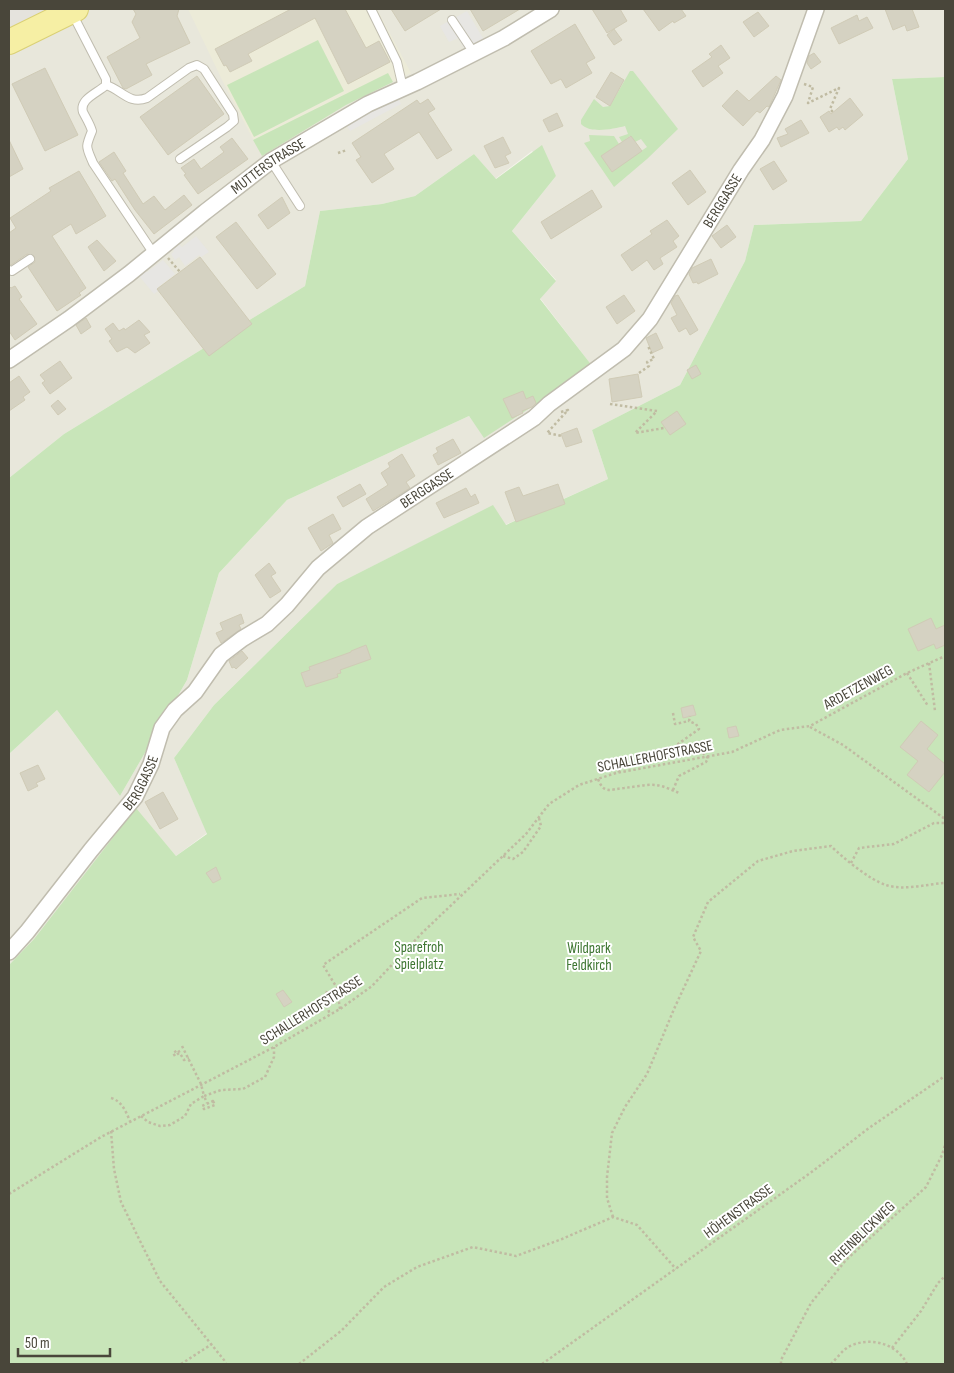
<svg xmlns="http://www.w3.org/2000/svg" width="954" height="1373" font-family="'Sofia Sans Condensed',sans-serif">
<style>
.residential{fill:#e8e7db}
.industrial{fill:#e5e3dd}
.education{fill:#ecebd8}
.green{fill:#c8e5b9}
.parking{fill:#e7e6e3}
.building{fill:#d5d2c2;stroke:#d0cbb6}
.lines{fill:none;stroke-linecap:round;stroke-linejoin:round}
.lane-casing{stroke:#c0bdaf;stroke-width:10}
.street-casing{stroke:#c0bdaf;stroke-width:18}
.primary-casing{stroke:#dad075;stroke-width:26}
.path{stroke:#c0bba2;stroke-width:2.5;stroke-dasharray:2.5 2.5;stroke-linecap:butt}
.lane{stroke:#fff;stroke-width:8}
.street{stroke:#fff;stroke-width:15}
.primary{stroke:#f6efa4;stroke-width:24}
.labels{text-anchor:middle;stroke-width:4;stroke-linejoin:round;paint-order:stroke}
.street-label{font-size:15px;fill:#49463a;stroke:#fff}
.park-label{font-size:15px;fill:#3e7632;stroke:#fff}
</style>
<rect width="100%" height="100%" fill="#f5f4ec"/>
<polygon class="residential" points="86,9 945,9 945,77 892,79 908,159 861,221 754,225 745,261 680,385 592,430 608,479 505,525 493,506 337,584 214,705 174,758 207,833 176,856 136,809 34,939 9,965 9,754 57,710 120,796 187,680 219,573 287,500 469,416 484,437 592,366 540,298 556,280 512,231 556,176 532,151 495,179 474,154 415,196 382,204 320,211 305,286 64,434 9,478 9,48"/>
<polygon class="industrial" points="9,9 86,9 9,48"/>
<polygon class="education" points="188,9 377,9 411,73 346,105 262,156 224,84"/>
<g class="green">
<polygon points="318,40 344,91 254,137 227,85"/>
<path d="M630,71H633L678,129L647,159L614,187L584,143L590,141L589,135L614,136L619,144L601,156L612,171L647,147L641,139L635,142L630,136L622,142L619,137L628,134L625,126C613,129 590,134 581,124V120L594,99L603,107L610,106Z"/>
<polygon points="388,73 393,82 346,105 262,156 253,140"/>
<polygon points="945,77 945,1364 9,1364 9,965 34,939 136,808 176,856 207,834 174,758 214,705 337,584 493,505 506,525 608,479 592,430 680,385 745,261 754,225 861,221 908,159 892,79"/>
<polygon points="542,145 556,176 512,231 556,281 540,299 593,367 484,438 469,416 287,500 219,573 187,680 120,796 57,710 9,754 9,478 64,434 305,286 320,211 382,204 415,196 474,154 496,179"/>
</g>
<g class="parking">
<polygon points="467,11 484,40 465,50 458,38 449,42 440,26"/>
<polygon points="398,98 401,104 350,131 346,125 359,116"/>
<polygon points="196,236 209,252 201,257 199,255 185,266 179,257 175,260 171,254 174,251 172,249 179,244 182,247"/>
<polygon points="163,260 175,274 157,288 158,291 154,294 139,276 146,271 147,272"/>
</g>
<g class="building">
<polygon points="133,9 179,9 177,16 190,43 146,64 152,75 126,89 123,88 107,57 140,38 132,22 136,14"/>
<polygon points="291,9 345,9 366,48 379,41 390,62 348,84 315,18 248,54 252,61 230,72 226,65 224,66 215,49"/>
<polygon points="391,9 441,9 405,31"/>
<polygon points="470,9 520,9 483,31"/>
<polygon points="592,9 620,9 627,21 607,33"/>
<polygon points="643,9 681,9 686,16 674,23 673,21 659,31"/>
<polygon points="885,9 912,9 919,27 907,31 905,25 893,30"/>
<polygon points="758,12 769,26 754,37 743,22"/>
<polygon points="857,15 859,21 867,17 873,28 839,44 831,28"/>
<polygon points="575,24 595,58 586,63 592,73 566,88 561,79 551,84 531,51"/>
<polygon points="614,29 622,40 614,45 607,35"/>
<polygon points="721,45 730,58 718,66 723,73 703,87 692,71 712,57 709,54"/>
<polygon points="814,53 821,62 811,69 807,63 809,56"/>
<polygon points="45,68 78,135 45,151 12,84"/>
<polygon points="611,72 624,80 610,106 596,97"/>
<polygon points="197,76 224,114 168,155 140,117"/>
<polygon points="776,76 781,80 769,107 767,106 760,113 757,111 743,126 722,106 737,90 749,101"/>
<polygon points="850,98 863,115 845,130 843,127 839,130 837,127 829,132 820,117 829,111 831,114"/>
<polygon points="428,99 435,109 428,113 452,150 437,159 419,132 384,154 394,169 372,183 356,160 361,157 352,143 417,100 420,104"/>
<polygon points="557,113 563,126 549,132 543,120"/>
<polygon points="801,120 809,133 781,147 777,138 788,134 785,129"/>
<polygon points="631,136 642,151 612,172 601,156"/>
<polygon points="503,137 511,153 505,156 509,163 495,168 484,146"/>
<polygon points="232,138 248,159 198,194 184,175 186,174 181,168 194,159 201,169 224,152 220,147"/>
<polygon points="9,140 23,169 9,177"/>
<polygon points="114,152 126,171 123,173 143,204 154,196 165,210 184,195 192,205 154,234 135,210 115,179 112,181 99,162"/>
<polygon points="774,161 787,181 773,190 760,169"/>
<polygon points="690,170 706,192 688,205 672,183"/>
<polygon points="79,171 106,216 76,234 71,224 52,236 86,288 79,293 81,295 57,311 28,267 35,262 34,256 27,254 11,265 9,264 9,233 16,228 10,218 51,191 49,188"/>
<polygon points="592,190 602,207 551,239 541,222"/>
<polygon points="282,197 290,213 268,229 258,215"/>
<polygon points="667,220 679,236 673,241 677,247 660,258 663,264 654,270 647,260 632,271 621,255 652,234 650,231"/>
<polygon points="236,222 276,274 257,289 216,237"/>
<polygon points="727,225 736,237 721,248 712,236"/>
<polygon points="97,240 116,261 104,271 88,247"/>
<polygon points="200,257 252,324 209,356 157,289"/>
<polygon points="711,259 718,274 698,284 697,282 693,283 689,274 692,268"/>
<polygon points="9,286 11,288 15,286 22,297 19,299 37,324 15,340 9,331"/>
<polygon points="624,295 635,311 617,324 606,307"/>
<polygon points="678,295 698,330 690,335 686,328 679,332 671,318 677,315 671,303 675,296"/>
<polygon points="86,318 91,327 81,334 76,325"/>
<polygon points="139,320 150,332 144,335 150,343 135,353 127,347 117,352 109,341 112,339 105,329 113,323 119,331 124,328 125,330"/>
<polygon points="656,333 663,348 652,353 646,338"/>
<polygon points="60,361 72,378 50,394 42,383 45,381 40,375"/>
<polygon points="696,365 701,374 692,379 687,370"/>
<polygon points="638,374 642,397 612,402 609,379"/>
<polygon points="19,376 30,392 23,397 25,400 9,411 9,383"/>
<polygon points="523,391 526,399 533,396 536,403 532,407 522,411 523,413 512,418 503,399"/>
<polygon points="58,400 66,409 58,415 51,406"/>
<polygon points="677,411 686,424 670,435 661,422"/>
<polygon points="577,428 582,442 566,447 561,434"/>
<polygon points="453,439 461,453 438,465 433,455 438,452 436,448"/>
<polygon points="402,454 415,476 406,482 410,488 373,511 366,499 388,485 381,473 390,467 388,463"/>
<polygon points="360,484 366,494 343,507 337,497"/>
<polygon points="558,484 565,504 516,522 505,492 519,487 523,496"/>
<polygon points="466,488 471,497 475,494 479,503 444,518 436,503"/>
<polygon points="333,514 341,529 329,535 333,543 321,551 308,528"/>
<polygon points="269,563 276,573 271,576 281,591 270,598 255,575"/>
<polygon points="241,614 244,623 239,625 241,629 221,643 216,633 223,630 220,623"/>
<polygon points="931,618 936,629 945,625 945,645 936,649 934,644 918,651 908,629"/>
<polygon points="366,645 371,659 340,670 341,673 337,674 338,677 306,687 301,673 310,670 309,667 351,652 351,651"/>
<polygon points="242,651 248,658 236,669 234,667 232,668 229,661"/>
<polygon points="693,705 696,715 683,718 681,708"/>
<polygon points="921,721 938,735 927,749 945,764 945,772 929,792 907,775 918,761 900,747"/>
<polygon points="736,726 739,736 729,738 727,728"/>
<polygon points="38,765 45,779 36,783 38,786 28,791 20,773"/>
<polygon points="163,792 178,819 160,829 145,802"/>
<polygon points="216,867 221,879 213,883 206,873"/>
<polygon points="283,990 292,1002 284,1007 276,994"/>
</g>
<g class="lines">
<g class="lane-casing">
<g id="lane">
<polyline points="371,9 397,62 403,88"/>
<path d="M72,13L106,79V85C98,93 79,99 83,112C86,118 90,124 92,131C85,148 86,146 93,163L154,254"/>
<polyline points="452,20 474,53"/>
<path d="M106,85C122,90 129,105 147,98L189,68L197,65L204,69L233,114L234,121L227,127L180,159"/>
<polyline points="271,161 300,206"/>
<polyline points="9,270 12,271 30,259"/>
</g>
</g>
<g class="street-casing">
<g id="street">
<path id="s1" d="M9,360L69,319L129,274L205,212L271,161L368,104L417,82L504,38L551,9"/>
<path id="s2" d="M9,952L27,932L91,850L135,797L151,764L162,728L175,710L195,692L221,655L242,639L267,624L287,605L318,568L367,527L534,418L549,404L624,349L650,319L741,170L762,140L785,96L816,9"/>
</g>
</g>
<g class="primary-casing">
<polyline id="primary" points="9,42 76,9"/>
</g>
<g class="path">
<polyline points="804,84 813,87 808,103 839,88 830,109 833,112"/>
<polyline points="338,153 347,150"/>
<polyline points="168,258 180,272"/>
<polyline points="639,373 649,366 647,362 654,359 648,346"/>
<polyline points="610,404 657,411 635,433 664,428"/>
<polyline points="561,412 568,410 547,433 562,436"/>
<polyline points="929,663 935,711"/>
<polyline points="907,673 928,706"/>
<polyline points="673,713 675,724 689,721"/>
<polyline points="810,727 843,745 945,819"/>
<polyline points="618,765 619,773"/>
<path d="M598,779C604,795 611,789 624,788C634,787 646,784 656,785C664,786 672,790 679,793"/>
<polyline points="673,790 679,776 706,762 708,758 703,753 678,747 678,744 699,729 696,724 689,721 690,716"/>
<polyline points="503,856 513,859 523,852 541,826 539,818"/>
<polyline points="851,863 859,848 894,844 934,823 945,823"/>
<polyline points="327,991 325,999 330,1015"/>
<polyline points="340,1009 337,988 323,965 422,898 460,894"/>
<polyline points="182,1046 201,1084 204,1096 221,1090 243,1089 265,1077 274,1057 274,1047"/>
<polyline points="179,1053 175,1056 173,1053 178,1050 184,1060 189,1058"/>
<path d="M111,1098C122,1101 126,1112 130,1121"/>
<polygon points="213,1101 215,1105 204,1109 202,1106"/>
<polyline points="141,1116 148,1122 160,1126 170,1125 185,1116 191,1104 204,1096 207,1103"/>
<polyline points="111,1131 114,1169 121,1202 139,1239 160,1281 224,1360 226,1364"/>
<polyline points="9,1194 101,1137 274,1047 340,1009 372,986 422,933 526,834 549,804 579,785 616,773 732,752 780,730 810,726 907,673 945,656"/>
<path d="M613,1217L607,1198V1177L612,1133L625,1107L647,1074L674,1009L701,951L693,937L708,902L758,861L793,851L831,846C843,858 870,880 886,885C904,891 927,884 945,883"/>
<polyline points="892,1348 921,1311 938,1283 945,1276"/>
<polyline points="181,1364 212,1344"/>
<polyline points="299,1364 341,1331 384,1287 417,1267 473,1247 516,1256 562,1239 613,1217 637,1225 676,1269"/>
<polyline points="542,1364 813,1171 869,1128 945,1076"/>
<polyline points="781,1364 781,1360 811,1303 846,1260 926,1187 942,1155 945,1145"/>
<path d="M831,1364C836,1359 842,1351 848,1347C869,1336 897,1343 907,1364"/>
</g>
<use href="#lane" class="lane"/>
<use href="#street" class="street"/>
<use href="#primary" class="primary"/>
</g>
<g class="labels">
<g class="street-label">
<text dy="5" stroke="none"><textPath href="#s1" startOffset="324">MUTTERSTRASSE</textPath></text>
<text dy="5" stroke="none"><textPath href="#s2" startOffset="1055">BERGGASSE</textPath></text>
<text dy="5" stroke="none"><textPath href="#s2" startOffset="635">BERGGASSE</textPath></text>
<text transform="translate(858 687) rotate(-29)" y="5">ARDETZENWEG</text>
<text transform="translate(655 756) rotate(-11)" y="5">SCHALLERHOFSTRASSE</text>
<text dy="5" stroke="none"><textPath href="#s2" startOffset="215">BERGGASSE</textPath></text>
<text transform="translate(311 1010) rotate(-32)" y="5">SCHALLERHOFSTRASSE</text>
<text transform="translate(738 1211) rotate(-36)" y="5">HÖHENSTRASSE</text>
<text transform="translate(862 1233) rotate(-44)" y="5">RHEINBLICKWEG</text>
</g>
<g class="park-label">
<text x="419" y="952">Sparefroh<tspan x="419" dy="17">Spielplatz</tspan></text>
<text x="589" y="953">Wildpark<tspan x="589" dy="17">Feldkirch</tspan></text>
</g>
</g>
<rect width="954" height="1373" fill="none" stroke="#49463a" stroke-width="20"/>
<path d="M18 1348v8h92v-8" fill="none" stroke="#49463a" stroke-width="2.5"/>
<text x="25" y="1348" font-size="15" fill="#49463a" stroke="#ffffff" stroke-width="4" paint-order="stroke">50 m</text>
</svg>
